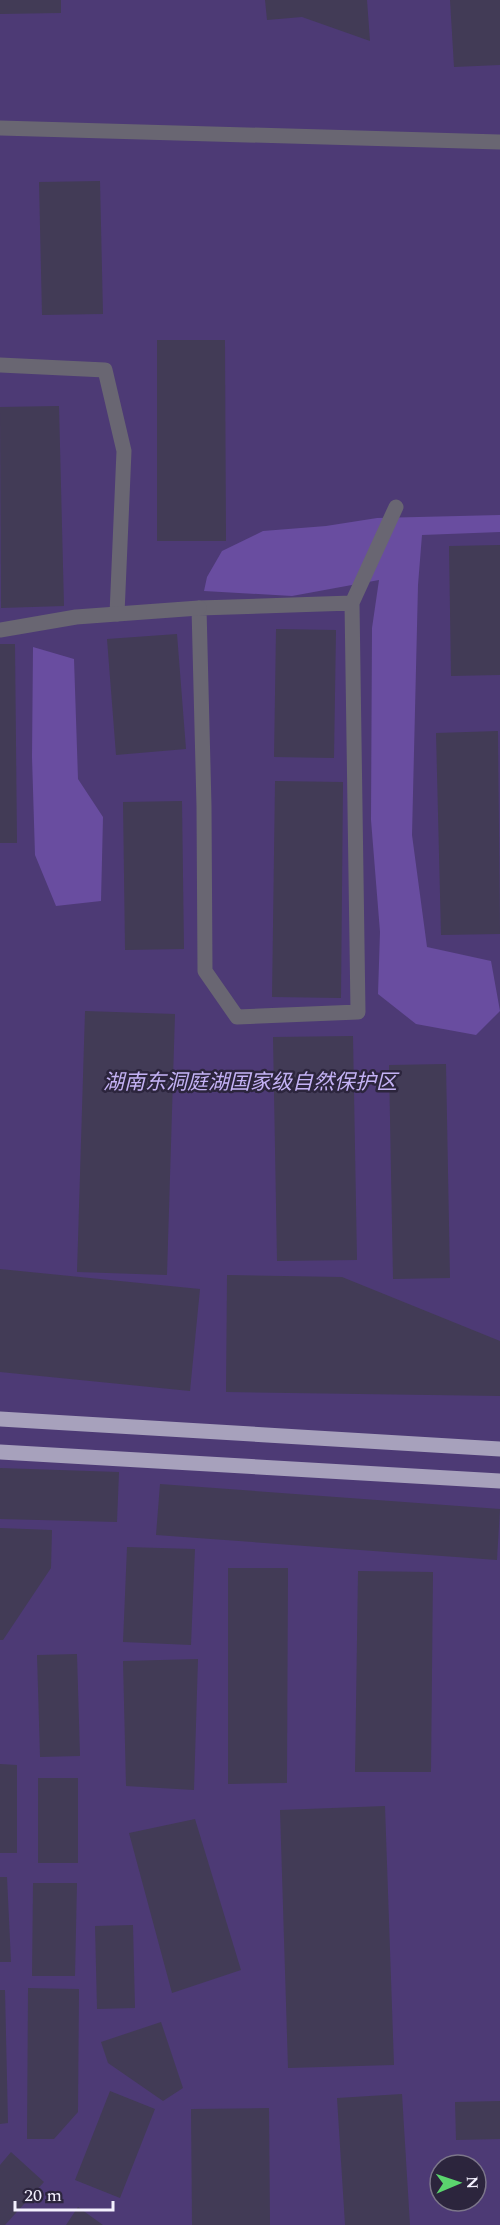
<svg xmlns="http://www.w3.org/2000/svg" width="500" height="2225" font-family="Spectral,'Noto Sans SC',serif">
<style>
.green{fill:#4d3a75;fill-rule:evenodd}
.forest{fill:#694da0}
.building{fill:#423b56}
.lines{fill:none;stroke-linecap:round;stroke-linejoin:round}
.minor{stroke:#696672;stroke-width:15}
.major{stroke:#a7a1bc;stroke-width:15}
.labels{text-anchor:middle;stroke-width:5;stroke-linejoin:round;paint-order:stroke}
.park-label{font-size:21px;font-style:italic;fill:#c4b2f5;stroke:#2c253d}
</style>
<rect width="100%" height="100%" fill="#2c253d"/>
<path class="green" d="M0,0H500V2225H0ZM440,2165H476V2201H440Z"/>
<g class="forest">
<polygon points="500,515 500,532 422,535 418,585 412,835 427,947 491,961 500,1011 476,1035 416,1024 378,994 380,932 371,820 372,628 379,580 292,596 204,591 207,577 222,551 263,531 326,526 377,518"/>
<polygon points="33,647 74,659 78,779 103,817 101,901 56,906 35,855 32,757"/>
</g>
<g class="building">
<polygon points="0,0 61,0 61,13 0,14"/>
<polygon points="265,0 367,0 370,41 302,17 267,20"/>
<polygon points="450,0 500,0 500,65 454,67"/>
<polygon points="100,181 103,314 42,315 39,182"/>
<polygon points="157,340 225,340 226,541 157,541"/>
<polygon points="59,406 64,606 1,608 0,407"/>
<polygon points="500,545 500,675 451,676 449,546"/>
<polygon points="276,629 336,630 334,758 274,757"/>
<polygon points="177,634 186,749 116,755 107,639"/>
<polygon points="0,644 15,644 17,843 0,843"/>
<polygon points="498,731 500,934 441,935 436,733"/>
<polygon points="275,781 343,782 341,998 272,997"/>
<polygon points="182,801 184,949 125,950 123,802"/>
<polygon points="85,1011 175,1014 167,1275 77,1272"/>
<polygon points="353,1036 357,1260 277,1261 273,1037"/>
<polygon points="446,1064 450,1278 393,1279 389,1065"/>
<polygon points="0,1269 200,1289 190,1391 0,1372"/>
<polygon points="227,1275 342,1277 500,1341 500,1396 226,1392"/>
<polygon points="0,1468 119,1472 117,1522 0,1519"/>
<polygon points="160,1484 500,1509 497,1560 156,1535"/>
<polygon points="0,1528 52,1530 51,1568 3,1640 0,1640"/>
<polygon points="127,1547 195,1549 191,1645 123,1642"/>
<polygon points="228,1568 288,1568 287,1783 228,1784"/>
<polygon points="358,1571 433,1572 431,1772 355,1772"/>
<polygon points="77,1654 80,1756 40,1757 37,1655"/>
<polygon points="198,1659 194,1790 126,1786 123,1661"/>
<polygon points="0,1764 17,1765 17,1853 0,1853"/>
<rect x="38" y="1778" width="40" height="85"/>
<polygon points="385,1806 394,2065 288,2068 280,1810"/>
<polygon points="195,1819 241,1970 172,1993 129,1833"/>
<polygon points="0,1877 7,1877 11,1962 0,1962"/>
<polygon points="33,1883 77,1883 75,1976 32,1976"/>
<polygon points="133,1925 135,2008 97,2009 95,1926"/>
<polygon points="28,1988 79,1989 78,2112 54,2139 27,2139"/>
<polygon points="0,1990 5,1990 8,2123 0,2124"/>
<polygon points="161,2022 183,2088 163,2101 108,2063 101,2042"/>
<polygon points="110,2091 155,2109 120,2198 75,2180"/>
<polygon points="402,2094 410,2225 345,2225 337,2098"/>
<polygon points="500,2101 500,2139 456,2140 455,2102"/>
<polygon points="269,2108 270,2225 192,2225 191,2109"/>
<polygon points="11,2152 44,2182 5,2225 0,2225 0,2165"/>
<polygon points="78,2207 103,2225 66,2225"/>
</g>
<g class="lines">
<g class="minor">
<polyline points="0,128 500,142"/>
<polyline points="0,365 105,370 124,451 117,614"/>
<polyline points="352,603 199,608 204,806 205,971 237,1017 358,1012 352,603 396,507"/>
<polyline points="0,630 76,617 199,608"/>
</g>
<g class="major">
<polyline points="0,1419 500,1449"/>
<polyline points="0,1452 500,1481"/>
</g>
</g>
<g class="labels">
<g class="park-label">
<text x="250" y="1089">湖南东洞庭湖国家级自然保护区</text>
</g>
</g>
<g transform="translate(458 2183) rotate(88)"><circle r="28" fill="#2c253d" stroke="#7c768a" stroke-width="1.5"/>
<path d="M0-4.5L10 22L0 15L-10 22Z" fill="#5bd56e"/>
<text y="-9" font-size="16" font-weight="bold" text-anchor="middle" fill="#f3f0fe">N</text>
</g>
<path d="M15 2201v9h98v-9" fill="none" stroke="#f3f0fe" stroke-width="3"/>
<text x="24" y="2201" font-size="18" fill="#f3f0fe" stroke="#2c253d" stroke-width="4.5" paint-order="stroke">20 m</text>
</svg>
